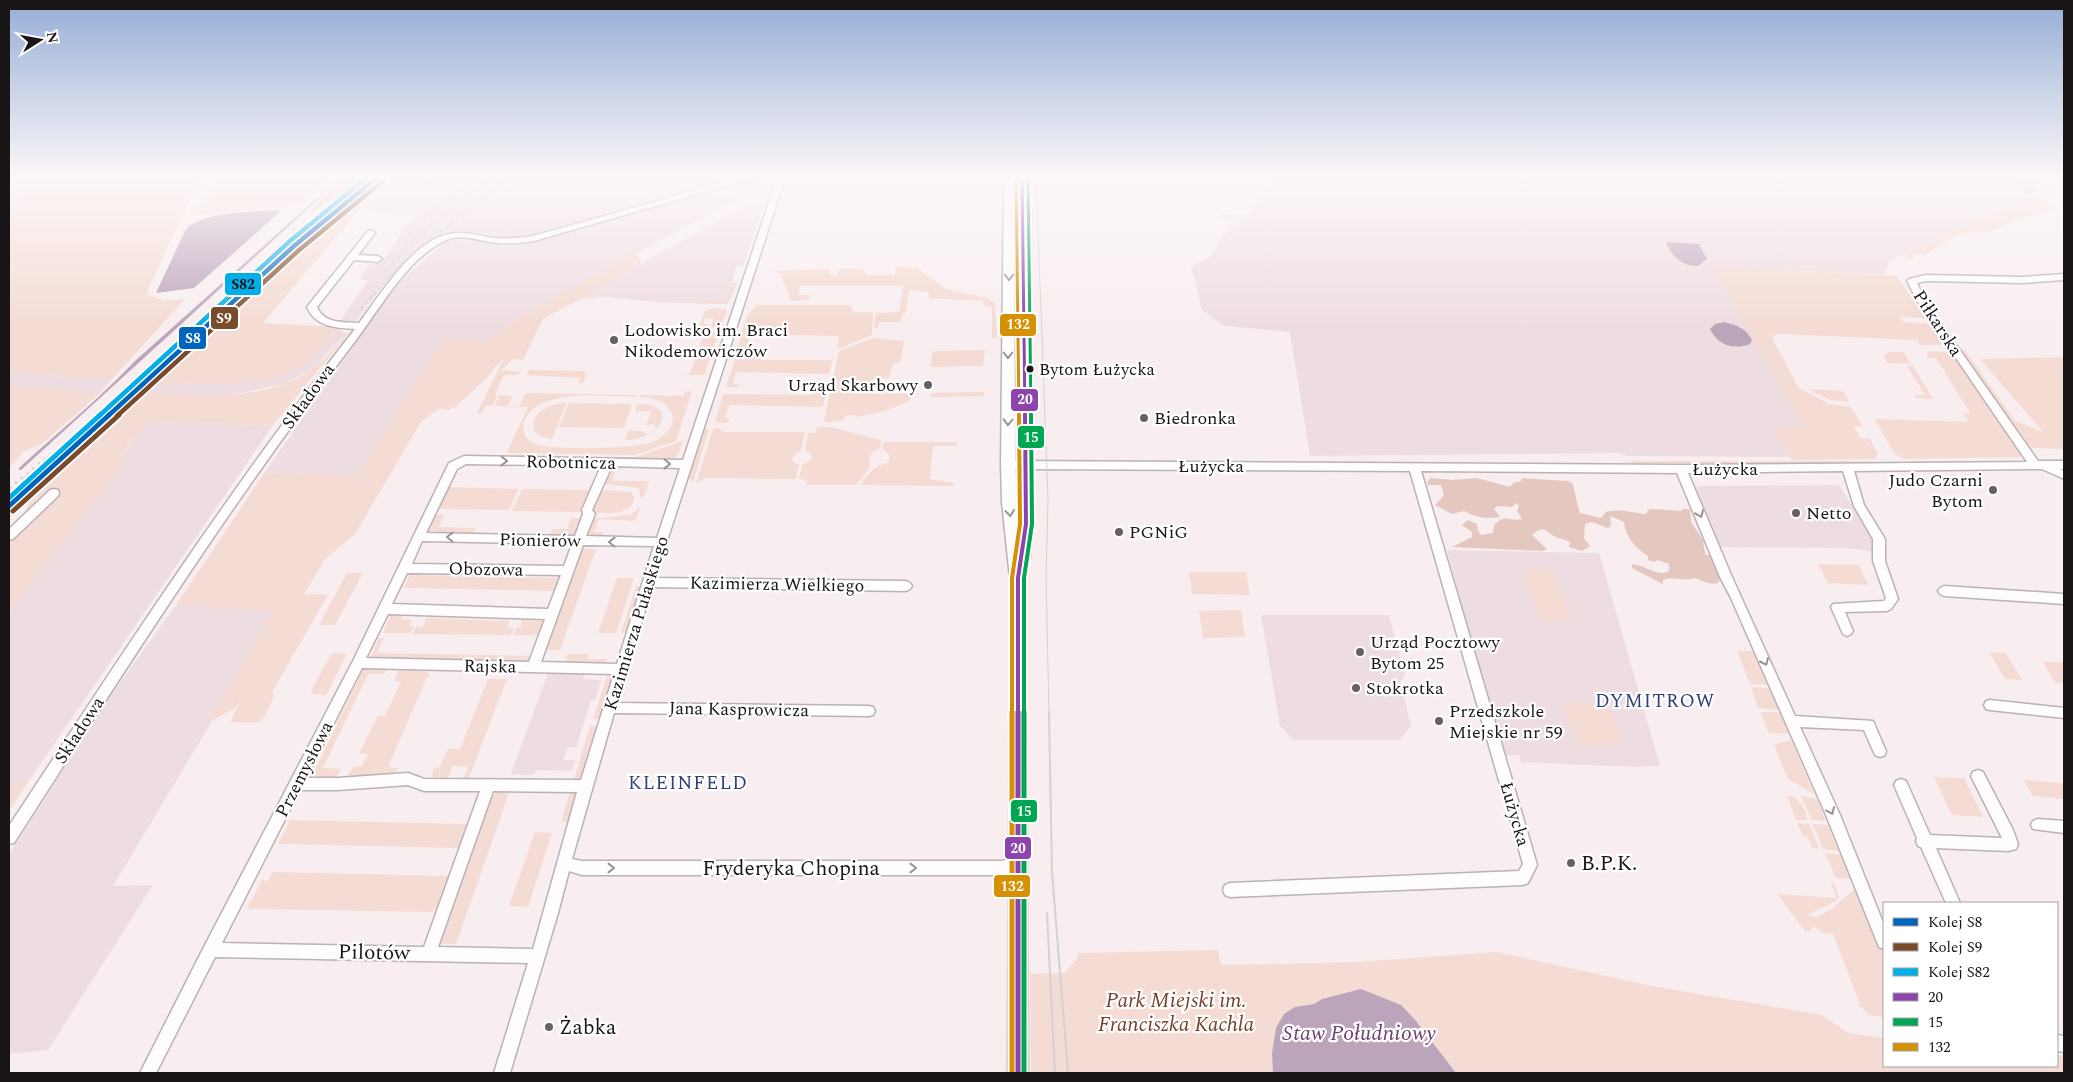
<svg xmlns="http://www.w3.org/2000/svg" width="2073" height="1082" font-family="Spectral,serif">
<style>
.built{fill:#eedde0}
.green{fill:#f4dbd3}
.forest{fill:#e4c8c0}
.water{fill:#bca5bb}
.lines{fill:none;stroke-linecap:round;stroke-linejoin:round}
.minor-casing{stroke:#bab2b4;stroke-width:3}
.major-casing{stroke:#bab2b4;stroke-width:3}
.minor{fill:#fefcfd;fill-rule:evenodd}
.major{fill:#fefcfd;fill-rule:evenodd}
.tram-far1{stroke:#d4d2d2;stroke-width:1}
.tram{stroke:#d4d2d2;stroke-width:2}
.rail-far1{stroke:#d4d2d2;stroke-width:2.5;stroke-dasharray:2 4.5;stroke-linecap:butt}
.rail{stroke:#d4d2d2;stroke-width:3;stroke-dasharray:2.5 5;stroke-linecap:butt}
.bus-1-far2-casing{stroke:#fff;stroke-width:6}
.bus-1-far1-casing{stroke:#fff;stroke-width:8}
.bus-1-casing{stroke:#fff;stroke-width:9}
.bus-2-far2-casing{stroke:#fff;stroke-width:6}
.bus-2-far1-casing{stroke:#fff;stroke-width:8}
.bus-2-casing{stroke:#fff;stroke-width:9}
.bus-3-far2-casing{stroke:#fff;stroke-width:6}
.bus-3-far1-casing{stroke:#fff;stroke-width:8}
.bus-3-casing{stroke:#fff;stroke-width:9}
.bus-1-far2{stroke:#8e44ad;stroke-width:3}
.bus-1-far1{stroke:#8e44ad;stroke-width:4}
.bus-1{stroke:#8e44ad;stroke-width:5}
.bus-2-far2{stroke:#00a651;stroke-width:3}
.bus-2-far1{stroke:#00a651;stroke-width:4}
.bus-2{stroke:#00a651;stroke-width:5}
.bus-3-far2{stroke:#d69003;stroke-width:3}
.bus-3-far1{stroke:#d69003;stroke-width:4}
.bus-3{stroke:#d69003;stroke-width:5}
.rail-1-far1-casing{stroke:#fff;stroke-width:8}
.rail-1-casing{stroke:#fff;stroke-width:9}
.rail-2-far1-casing{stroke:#fff;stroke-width:8}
.rail-2-casing{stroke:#fff;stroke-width:9}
.rail-3-far1-casing{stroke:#fff;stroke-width:8}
.rail-3-casing{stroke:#fff;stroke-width:9}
.rail-1-far1{stroke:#0065bd;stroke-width:4.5}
.rail-1{stroke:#0065bd;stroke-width:5}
.rail-2-far1{stroke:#7a4b2a;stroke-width:4.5}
.rail-2{stroke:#7a4b2a;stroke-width:5}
.rail-3-far1{stroke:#02aee8;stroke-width:4.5}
.rail-3{stroke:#02aee8;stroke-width:5}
.oneway{stroke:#979495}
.poi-dot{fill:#676062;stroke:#fff;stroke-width:2}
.bus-dot{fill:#191415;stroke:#fff;stroke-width:2}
.labels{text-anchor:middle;stroke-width:4.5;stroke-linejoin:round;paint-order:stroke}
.bus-label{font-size:17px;fill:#191415;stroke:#fff;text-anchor:start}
.street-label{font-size:18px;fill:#191415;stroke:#fff}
.poi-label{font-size:18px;fill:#191415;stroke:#fff;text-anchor:start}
.neighbourhood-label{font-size:19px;letter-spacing:1px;fill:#2e4079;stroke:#fff}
.near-poi-label{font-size:21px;fill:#191415;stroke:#fff;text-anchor:start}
.near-street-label{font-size:21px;fill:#191415;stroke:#fff}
.near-park-label{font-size:21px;font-style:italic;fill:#784029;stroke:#fff}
.near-water-label{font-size:22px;font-style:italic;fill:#6e446f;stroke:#fff}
.line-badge{stroke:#fff;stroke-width:2}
.badge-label{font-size:14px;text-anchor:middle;font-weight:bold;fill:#fff}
.pale-badge-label{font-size:14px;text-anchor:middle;font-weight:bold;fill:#111}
</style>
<rect width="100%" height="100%" fill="#f8eef0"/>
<g class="built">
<polygon points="17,175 41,175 31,183 9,216 9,187"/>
<polygon points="367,175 386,175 308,243 156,381 189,384 233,383 325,346 338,330 346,333 314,368 284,384 231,395 189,397 141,392 121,413 9,518 9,491 343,192"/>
<polygon points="401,175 737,175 531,235 504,238 446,231 421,248 386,282 356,321 340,321 368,280 360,279 370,264 379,265 394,246 402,230 416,215 359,210"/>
<polygon points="1275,175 2014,175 2027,196 1889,262 1885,275 1715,267 1803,427 1772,427 1789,457 1628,456 1619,453 1310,456 1290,332 1224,326 1202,310 1191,266 1211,256 1222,236 1241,222 1221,219 1220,214 1249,215"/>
<polygon points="758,177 762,186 528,312 486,341 444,338 356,476 265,472 384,302 409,273 447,241 460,240 504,246 529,242"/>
<polygon points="765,202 743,266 737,266 724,304 656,302 585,295 750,203 758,204"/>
<polygon points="9,370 75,378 113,378 100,393 9,385"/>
<polygon points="149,422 273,425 28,782 9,782 9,611 127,457 119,457"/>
<polygon points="1839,485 1872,536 1873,552 1848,548 1717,547 1697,500 1697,486"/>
<polygon points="1447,550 1599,553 1660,766 1636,767 1521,762 1519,755 1502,756"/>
<polygon points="176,605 274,610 206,731 113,886 153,885 48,1050 9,1054 9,854 112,694"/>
<polygon points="1261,615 1389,615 1405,676 1400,682 1411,725 1400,740 1293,740 1280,726"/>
<polygon points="548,673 585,674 583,679 601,680 595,700 591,700 576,747 568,747 563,760 576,760 572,771 536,770 535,774 528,775 511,774"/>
</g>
<g class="green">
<polygon points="81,175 201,175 146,294 164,301 185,299 113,378 75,378 9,370 9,216 31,182 38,179"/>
<polygon points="225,175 334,175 304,203 189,216"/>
<path d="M386,175H401L359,210L263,323L336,327L338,330C327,344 313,361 296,370C261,388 195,385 156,382L308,243Z"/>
<path d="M2027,196L2048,201L2056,208L1986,232C1964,229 1942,244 1924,255L1920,253L1912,256L1914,258L1904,260L1907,254Z"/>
<path d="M636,252L642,263L586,295L600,297L580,299L543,319L523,360L513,359L501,370L520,372L518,375H504L495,395H498L492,406H485L482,413H477L504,358L494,368L487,378L455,407L449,410L438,409L421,422L355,534L325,559L304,594L328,595L272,692L274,696C261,727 263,723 230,722L241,699L235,708L209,722L273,611L176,605L265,472L356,476L444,338L486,341L528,312Z"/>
<polygon points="896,266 917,268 945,289 986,298 995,303 997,338 992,338 992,307 984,306 983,301 929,298 928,292 909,290 906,312 902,315 901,322 879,322 878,328 874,328 876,313 899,312 903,286 800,286 798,295 809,295 809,300 791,301 781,275 774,271 830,269 830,275 836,275 840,269 862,269 868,275 895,275"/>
<polygon points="1714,267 1897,276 1925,318 1900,317 1903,322 1932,324 1944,341 1944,345 1920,345 1917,340 1781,334 1774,335 1773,339 1771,336 1799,388 1829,404 1850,407 1863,426 1854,426 1860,438 1870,439 1877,453 1876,459 1791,460 1772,427 1803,427"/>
<polygon points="731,283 737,283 728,304 656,302 701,302 704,297 705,300 725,301"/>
<polygon points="756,305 849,305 852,307 852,312 873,312 872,335 840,348 837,347 839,336 750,334 747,345 749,347 738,347 746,318"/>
<polygon points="713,308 727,310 721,326 710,328 714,319 705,318 703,324 709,324 708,328 699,327 705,311"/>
<polygon points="703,332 719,333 704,375 682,375 690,374 702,339 695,337"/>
<path d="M346,333H349L273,425L149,422L119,456L128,457L9,611V544L14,540L31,498L121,413L141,392C193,397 272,402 315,367C327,357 337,345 346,333Z"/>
<polygon points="873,338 904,341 900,363 893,363 889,378 873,379 871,394 910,393 910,401 885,411 857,417 855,415 845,415 844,420 828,423 824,421 839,351"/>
<polygon points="985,350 983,366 931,367 932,354 934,351"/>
<polygon points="1959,350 1965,350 2015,421 2043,432 1980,359 2064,357 2064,449 2032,448 2020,437"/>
<polygon points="1930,351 1946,352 1956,358 2020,452 2020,457 1904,459 1894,453 1875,419 1969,422 1963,413 1970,413 1936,358 1928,358 1926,354"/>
<polygon points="1889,352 1904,352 1911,364 1887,363 1884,356"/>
<polygon points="737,353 762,354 760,360 831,360 834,354 829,374 736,372 733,384 739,384 738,387 726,387"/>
<polygon points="1907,366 1913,366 1933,399 1916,398 1915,395 1925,395"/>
<polygon points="529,370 585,371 584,374 587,374 583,383 578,383 580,378 527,375"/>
<polygon points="9,385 100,393 42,444 24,451 9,468"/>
<polygon points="1808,389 1843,391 1846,395 1841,396 1846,396 1849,402 1830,400"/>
<path d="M686,391H692L676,441L635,455L507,453L528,407L495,406L500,395L512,396L508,406H519L526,393L636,395L635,397C604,397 534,386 523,425L525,437C529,440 532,443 538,445C555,450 637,449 653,442C687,425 674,398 640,397L641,395L684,396Z"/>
<polygon points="815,391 826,391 823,407 729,405 725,418 729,418 728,423 715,423 723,394 811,395"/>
<polygon points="984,392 984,396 930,397 931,393"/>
<path d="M566,403L552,439L543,437L535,432L533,423C538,409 552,404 566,403Z"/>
<polygon points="569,403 632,404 624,428 559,427"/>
<path d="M637,404C681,404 661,440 625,440L628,431H642L647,435L656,428L653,424L646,426L651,411H635Z"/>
<path d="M817,427H830L881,440L880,448C866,454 871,458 869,469L856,485H806L807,480L799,479L802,465L812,459L810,453L805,451L808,433H816Z"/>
<polygon points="719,428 724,432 805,432 801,451 796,453 792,459 794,463 799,465 796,479 705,478 696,484 713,429"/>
<polygon points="709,429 693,482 688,479 687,476 702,430"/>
<polygon points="683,441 678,455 672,460 625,460 626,457 636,457"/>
<polygon points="884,442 957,442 957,446 933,446 930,479 954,483 954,486 860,485 874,468 889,462 889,454 882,448"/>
<polygon points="516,455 518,455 623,457 622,460 514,458"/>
<polygon points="1627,461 1873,461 1811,463 1633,463"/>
<polygon points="612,468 625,469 616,470 613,481 649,481 643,498 640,497 639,488 604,484"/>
<polygon points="449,487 518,489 509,510 439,509"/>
<polygon points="522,489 591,490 583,512 512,511"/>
<path d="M601,490L631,492L634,497L633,503C623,517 606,513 591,512L596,493Z"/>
<polygon points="641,506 635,521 599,519 594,532 604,532 602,536 586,534 592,519 631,515"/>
<polygon points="436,515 444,515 439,527 475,528 472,534 428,531"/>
<polygon points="571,518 583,519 577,535 550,535 553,529 567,529"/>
<polygon points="581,549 596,549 560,650 544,650"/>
<polygon points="1818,564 1858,565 1869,585 1828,583"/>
<polygon points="1522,569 1553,569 1573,622 1541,622"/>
<polygon points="412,571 415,575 556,578 561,573 563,576 557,591 404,588"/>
<polygon points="1189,572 1246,572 1250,595 1192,594"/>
<polygon points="347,573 363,573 335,625 319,625"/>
<polygon points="617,578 634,578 616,633 598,633"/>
<polygon points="636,586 642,586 628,633 621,633"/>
<polygon points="1241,610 1245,637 1203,638 1199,611"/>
<polygon points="391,615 403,615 401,619 412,620 409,626 414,626 410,633 383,633"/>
<polygon points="427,618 510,621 507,627 514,628 511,635 412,634 416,627 423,627"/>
<polygon points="521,620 544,621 541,635 514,635 517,627 521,627"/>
<polygon points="379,638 384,638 377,653 531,656 529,661 522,663 370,659"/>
<polygon points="1737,651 1756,651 1771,685 1750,684"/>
<polygon points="1989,652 2006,653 2022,680 2005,679"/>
<polygon points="334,653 347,654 326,695 313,694 311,691 330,656"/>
<polygon points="568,654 588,654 587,659 607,659 606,664 568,663 565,660"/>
<polygon points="2043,662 2064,662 2064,683 2055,683"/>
<polygon points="364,668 385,668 386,670 385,674 368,674 323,768 341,769 337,777 314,778 312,776"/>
<polygon points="399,670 427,671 430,677 427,677 388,767 399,768 386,779 347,778 353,767 362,766 368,754 359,753 378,716 385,716 401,682 394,681"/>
<polygon points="608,673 614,676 600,719 593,719"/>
<polygon points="488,679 507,679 468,780 463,780 468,767 453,766 447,780 434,779 432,774 434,768 440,767 448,749 460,749"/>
<polygon points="1751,687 1772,688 1781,710 1758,708"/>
<polygon points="1563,702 1609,703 1624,744 1578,744"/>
<polygon points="1760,712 1782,712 1791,734 1769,733"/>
<polygon points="590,726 598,726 583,778 573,783"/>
<polygon points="1791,740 1814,794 1788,779 1774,745"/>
<polygon points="1934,777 1964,778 1983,817 1952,815"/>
<polygon points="2024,780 2062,783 2064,788 2064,799 2033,796"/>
<polygon points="9,782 28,782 9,811"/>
<polygon points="570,791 578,791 569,822 561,822"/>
<polygon points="497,793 509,793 456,944 440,944 438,940 492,796"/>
<path d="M1787,796C1800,796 1805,810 1807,820H1796Z"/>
<polygon points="1801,796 1817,799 1826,821 1812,820"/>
<polygon points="290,820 465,824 469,827 463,846 458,848 278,844"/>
<polygon points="1797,823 1809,824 1819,849 1813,849 1807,836 1803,836"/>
<polygon points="1813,824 1828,825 1838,851 1823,849"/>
<polygon points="535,832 552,833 528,907 509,906"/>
<polygon points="1825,853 1841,855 1851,879 1836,878"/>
<polygon points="272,872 451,876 439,908 431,912 247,909 262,880 268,881"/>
<polygon points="1831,882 1834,883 1839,898 1834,902 1808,914 1816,918 1830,910 1855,889 1884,953 1884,1017 1870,1015 1857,1004 1860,1004 1833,934 1823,933 1813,926 1811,931 1805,931 1777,894 1836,898"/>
<polygon points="1218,950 1221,965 1358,962 1497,952 1652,986 1822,1015 1848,1033 1884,1038 1884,1066 2057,1066 2057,1055 2064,1056 2064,1073 1031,1073 1030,974 1064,973 1078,958 1077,953"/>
</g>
<g class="forest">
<polygon points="347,175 360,175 343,192 313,212 311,209"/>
<polygon points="2014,175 2030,175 2039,183 2035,185 2036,192 2027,196"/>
<path d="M1431,478L1453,480L1477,478L1510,487L1513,483L1521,481L1522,478L1567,481L1572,483C1576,493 1576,502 1580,513L1601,518L1606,512C1622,508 1632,513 1646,514L1648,510L1652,509L1681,511L1683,509H1690L1691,522L1703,540L1705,554L1710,556L1720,579L1718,583C1708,585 1704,581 1695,578C1685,582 1674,576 1663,580V584L1632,568V564C1644,564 1657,578 1669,571V564L1658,560L1654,562L1648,560V556C1636,548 1625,537 1624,522L1610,516L1611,525L1608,528L1592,522L1585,524L1584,538L1590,546L1582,551L1569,547L1570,542C1565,539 1559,539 1554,536C1543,530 1544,525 1532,535L1547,549L1543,551L1452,547L1472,537V532L1462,525L1468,520L1477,524L1478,531L1481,535L1493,533L1494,525C1506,513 1510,522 1522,519L1517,511L1519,506L1516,503L1512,507L1497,506L1494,509L1500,517C1484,519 1479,518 1464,511L1452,514L1435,505L1444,495L1441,485H1428L1427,482Z"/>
</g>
<g class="water">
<path d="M343,175H345L21,470L18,469C57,433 99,399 135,361Z"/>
<path d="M276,210L281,211L194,288L156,293L185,231C198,211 253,212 276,210Z"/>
<path d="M1666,242L1699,244L1707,259L1698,266C1682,266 1672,257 1666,242Z"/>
<path d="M1724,322C1736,325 1746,328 1752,340L1750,344C1734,350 1718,346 1710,329L1715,324Z"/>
<polygon points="1361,989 1401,1005 1416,1021 1456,1073 1273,1073 1272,1053 1276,1028 1284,1014 1295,1007 1314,1004 1322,999"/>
</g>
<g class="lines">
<g class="minor-casing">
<g id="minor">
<path d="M749,175H763L534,241C521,243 509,244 497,243C481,242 462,233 447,240C408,256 378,312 353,344C230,504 123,673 14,843L9,844V826C120,657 230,488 355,329C336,328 315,327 307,307L368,231L371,230L375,233L358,255L378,256L382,259L378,262L354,260L317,307C324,324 344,322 359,323C381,294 417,233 457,233C470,232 482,237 495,238C508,239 520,238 533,236Z"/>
<path d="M778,175H786L655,578L906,581L910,583L912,586L910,589L906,591L652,587L617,703L869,706L873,707L875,711L873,715L869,716L614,713L572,859L582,861H1002L1019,857L1024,859L1026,864L1024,869L1002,875H582L569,871L558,913L510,1073H494L528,963L215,957L156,1073H140L205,945L353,661L449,463L464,456L683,460ZM466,464L601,466L582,510L583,514L575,536L426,533L457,469ZM612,466L680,468L657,538L586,536L595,514L592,510ZM422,541L572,544L564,566L412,564ZM583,545L654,546L617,664L541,662ZM407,573L561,575L548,609L392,604ZM388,614L545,619L529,662L366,658ZM362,668L614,674L581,780L424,779L408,773L338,778H306ZM408,785L424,791H480L424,947L222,943L300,790H338ZM493,791L577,792L533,949L438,947Z"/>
<polygon points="2064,274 2064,280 2022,283 1926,281 1917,283 1926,302 2038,461 2064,461 2064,469 2060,469 2064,471 2064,479 2042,469 1854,471 1864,505 1885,539 1885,561 1898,599 1891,609 1887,611 1845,612 1853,631 1851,634 1847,636 1843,634 1831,607 1833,604 1884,601 1886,598 1873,561 1873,539 1854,506 1843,471 1688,473 1732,577 1795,716 1873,721 1886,751 1885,755 1880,757 1875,755 1864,730 1800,727 1840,815 1884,925 1884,949 1879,947 1826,815 1731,598 1720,577 1677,473 1421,471 1537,865 1528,883 1523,885 1230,897 1225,895 1223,890 1225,885 1230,883 1519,871 1523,864 1410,471 1008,469 1003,465 1008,461 1681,465 2027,462 1919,304 1907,281 1909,279 1926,275 2022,277"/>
<polygon points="54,489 58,490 59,493 58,496 13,539 9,540 9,529 50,490"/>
<polygon points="1944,586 2064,594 2064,604 1944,596 1940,594 1938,591 1940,588"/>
<polygon points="1990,700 2064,708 2064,718 1990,710 1986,709 1984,705 1986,701"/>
<polygon points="1978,770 1983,772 2013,830 2018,844 2016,849 2008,851 1936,848 1960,903 1946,903 1921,847 1918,846 1916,841 1917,838 1894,785 1896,781 1901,779 1906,781 1930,835 2002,838 1971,776 1973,772"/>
<polygon points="2038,819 2064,821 2064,833 2033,829 2031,825 2033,821"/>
<polygon points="2057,1035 2064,1036 2064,1052 2057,1051"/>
</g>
</g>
<g class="major-casing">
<polygon id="major" points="1004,175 1014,175 1015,465 1019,520 1017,175 1027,175 1033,524 1030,557 1024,562 1026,578 1028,1073 1008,1073 1010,578 1002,502 1001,465"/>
</g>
<use href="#minor" class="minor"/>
<use href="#major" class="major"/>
<polyline class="tram-far1" points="1036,175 1048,500 1046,576 1049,714"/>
<g class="tram">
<polyline points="1049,712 1052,872 1068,1073"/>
<polyline points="1047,913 1055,1073"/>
</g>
<g class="rail-far1">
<polyline points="424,185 438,175"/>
<polyline points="9,200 25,175"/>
<polyline points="411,234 427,216 480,175"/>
<polyline points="384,272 420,233 494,175"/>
<polyline points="361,308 407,258 514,175"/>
<polyline points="100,416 110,408"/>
</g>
<g class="rail">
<polyline points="9,488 102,415"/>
<polyline points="9,513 78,449"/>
</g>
<g class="bus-1-far2-casing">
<polyline id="bus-1-far2" points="1022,175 1025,416"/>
</g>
<g class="bus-1-far1-casing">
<polyline id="bus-1-far1" points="1018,714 1018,578 1026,524 1025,415"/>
</g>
<g class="bus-1-casing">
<polyline id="bus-1" points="1018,712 1018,1073"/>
</g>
<g class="bus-2-far2-casing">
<polyline id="bus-2-far2" points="1028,175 1031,416"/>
</g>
<g class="bus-2-far1-casing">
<polyline id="bus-2-far1" points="1024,714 1024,578 1032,524 1031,415"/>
</g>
<g class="bus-2-casing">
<polyline id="bus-2" points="1024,712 1024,1073"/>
</g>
<g class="bus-3-far2-casing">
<polyline id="bus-3-far2" points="1016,175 1019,416"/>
</g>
<g class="bus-3-far1-casing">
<polyline id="bus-3-far1" points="1012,714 1012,578 1020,524 1019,415"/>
</g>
<g class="bus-3-casing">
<polyline id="bus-3" points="1012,712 1012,1073"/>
</g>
<use href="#bus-1-far2" class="bus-1-far2"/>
<use href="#bus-1-far1" class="bus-1-far1"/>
<use href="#bus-1" class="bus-1"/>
<use href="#bus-2-far2" class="bus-2-far2"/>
<use href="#bus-2-far1" class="bus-2-far1"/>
<use href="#bus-2" class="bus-2"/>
<use href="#bus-3-far2" class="bus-3-far2"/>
<use href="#bus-3-far1" class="bus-3-far1"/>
<use href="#bus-3" class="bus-3"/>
<g class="rail-1-far1-casing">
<polyline id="rail-1-far1" points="108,416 294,246 380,175"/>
</g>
<g class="rail-1-casing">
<polyline id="rail-1" points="9,506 109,415"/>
</g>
<g class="rail-2-far1-casing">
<polyline id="rail-2-far1" points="117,416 298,251 384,180"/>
</g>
<g class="rail-2-casing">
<polyline id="rail-2" points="13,511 119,415"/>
</g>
<g class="rail-3-far1-casing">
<polyline id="rail-3-far1" points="99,416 290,241 370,175"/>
</g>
<g class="rail-3-casing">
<polyline id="rail-3" points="9,498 100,415"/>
</g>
<use href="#rail-1-far1" class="rail-1-far1"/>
<use href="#rail-1" class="rail-1"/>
<use href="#rail-2-far1" class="rail-2-far1"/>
<use href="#rail-2" class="rail-2"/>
<use href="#rail-3-far1" class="rail-3-far1"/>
<use href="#rail-3" class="rail-3"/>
</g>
<defs><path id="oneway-chevron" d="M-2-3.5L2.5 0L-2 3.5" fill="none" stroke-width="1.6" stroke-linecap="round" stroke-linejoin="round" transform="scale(1.25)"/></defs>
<g class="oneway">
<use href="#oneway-chevron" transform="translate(1009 277) rotate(90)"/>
<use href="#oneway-chevron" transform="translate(1008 355) rotate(90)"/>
<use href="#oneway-chevron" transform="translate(1008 422) rotate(91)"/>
<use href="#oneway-chevron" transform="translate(504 461) rotate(1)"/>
<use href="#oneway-chevron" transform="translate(667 464) rotate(1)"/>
<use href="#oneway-chevron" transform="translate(1010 513) rotate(83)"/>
<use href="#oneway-chevron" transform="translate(1700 514) rotate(68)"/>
<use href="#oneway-chevron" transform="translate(450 537) rotate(-179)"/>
<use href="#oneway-chevron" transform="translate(612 542) rotate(-179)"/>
<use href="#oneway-chevron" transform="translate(1765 662) rotate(66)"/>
<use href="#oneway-chevron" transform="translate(1831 811) rotate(67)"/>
<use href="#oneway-chevron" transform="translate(611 868)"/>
<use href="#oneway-chevron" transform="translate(913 868)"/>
</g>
<linearGradient id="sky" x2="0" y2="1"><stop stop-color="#96aed6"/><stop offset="0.54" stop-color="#fcf7f8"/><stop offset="1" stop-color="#fcf7f8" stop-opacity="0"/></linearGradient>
<rect width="2073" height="327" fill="url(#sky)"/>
<g class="poi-dot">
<circle cx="614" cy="340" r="5"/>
<circle cx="928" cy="385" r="5"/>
<circle cx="1144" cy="418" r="5"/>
<circle cx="1993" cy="490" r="5"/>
<circle cx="1796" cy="513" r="5"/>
<circle cx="1119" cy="532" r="5"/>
<circle cx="1360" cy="652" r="5"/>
<circle cx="1356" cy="688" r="5"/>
<circle cx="1439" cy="721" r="5"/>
<circle cx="1571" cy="863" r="5"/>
<circle cx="549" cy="1027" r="5"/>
</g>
<circle class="bus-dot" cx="1030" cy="369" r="4.5"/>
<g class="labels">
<g class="bus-label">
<text x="1039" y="375">Bytom Łużycka</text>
</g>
<g class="street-label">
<text transform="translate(1938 323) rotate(57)" y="6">Piłkarska</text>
<text transform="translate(308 396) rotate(-54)" y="6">Składowa</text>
<text transform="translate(571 462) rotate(1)" y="6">Robotnicza</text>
<text x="1211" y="472">Łużycka</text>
<text x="1725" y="475">Łużycka</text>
<text transform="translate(540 540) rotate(1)" y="6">Pionierów</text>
<text transform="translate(486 569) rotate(1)" y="6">Obozowa</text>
<text transform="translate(777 584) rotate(1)" y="6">Kazimierza Wielkiego</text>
<text transform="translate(636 623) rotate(-73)" y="6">Kazimierza Pułaskiego</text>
<text transform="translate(490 666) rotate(1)" y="6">Rajska</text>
<text transform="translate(739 709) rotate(1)" y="6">Jana Kasprowicza</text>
<text transform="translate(79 730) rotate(-57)" y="6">Składowa</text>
<text transform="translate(304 769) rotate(-63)" y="6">Przemysłowa</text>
<text transform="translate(1515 814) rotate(74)" y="6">Łużycka</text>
</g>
<g class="poi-label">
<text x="624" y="336">Lodowisko im. Braci<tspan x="624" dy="21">Nikodemowiczów</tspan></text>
<text x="918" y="391" text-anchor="end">Urząd Skarbowy</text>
<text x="1154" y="424">Biedronka</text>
<text x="1983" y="486" text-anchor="end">Judo Czarni<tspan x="1983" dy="21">Bytom</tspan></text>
<text x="1806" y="519">Netto</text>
<text x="1129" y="538">PGNiG</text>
<text x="1370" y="648">Urząd Pocztowy<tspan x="1370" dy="21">Bytom 25</tspan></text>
<text x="1366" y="694">Stokrotka</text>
<text x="1449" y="717">Przedszkole<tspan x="1449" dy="21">Miejskie nr 59</tspan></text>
</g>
<g class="neighbourhood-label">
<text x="1655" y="707">DYMITROW</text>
<text x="688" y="789">KLEINFELD</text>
</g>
<g class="near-poi-label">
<text x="1581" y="870">B.P.K.</text>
<text x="559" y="1034">Żabka</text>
</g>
<g class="near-street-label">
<text x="791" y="875">Fryderyka Chopina</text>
<text transform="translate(374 952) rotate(1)" y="7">Pilotów</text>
</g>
<g class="near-park-label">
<text x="1176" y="1007">Park Miejski im.<tspan x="1176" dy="24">Franciszka Kachla</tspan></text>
</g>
<g class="near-water-label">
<text x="1359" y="1040">Staw Południowy</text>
</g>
</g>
<g class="line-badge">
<rect x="224" y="272" width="38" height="24" rx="5" fill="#02aee8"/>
<rect x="210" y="306" width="29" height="24" rx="5" fill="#7a4b2a"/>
<rect x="999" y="313" width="38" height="24" rx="5" fill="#d69003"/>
<rect x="178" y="326" width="29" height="24" rx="5" fill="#0065bd"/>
<rect x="1010" y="388" width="29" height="24" rx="5" fill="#8e44ad"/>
<rect x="1017" y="425" width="28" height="24" rx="5" fill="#00a651"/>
<rect x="1010" y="799" width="28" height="24" rx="5" fill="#00a651"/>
<rect x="1004" y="836" width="28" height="24" rx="5" fill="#8e44ad"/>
<rect x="993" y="874" width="38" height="24" rx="5" fill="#d69003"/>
</g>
<g class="badge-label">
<text x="224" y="323">S9</text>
<text x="1018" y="329">132</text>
<text x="193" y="343">S8</text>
<text x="1025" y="404">20</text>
<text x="1031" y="442">15</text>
<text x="1024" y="816">15</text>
<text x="1018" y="853">20</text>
<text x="1012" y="891">132</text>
</g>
<g class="pale-badge-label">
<text x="243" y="289">S82</text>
</g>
<rect width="2073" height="1082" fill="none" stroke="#191415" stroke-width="20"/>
<rect x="1883" y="902" width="175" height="165" fill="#ffffff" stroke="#a3a1a1"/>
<rect x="1893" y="918" width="25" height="8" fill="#0065bd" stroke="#a3a1a1"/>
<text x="1928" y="927" font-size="15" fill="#191415">Kolej S8</text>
<rect x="1893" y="943" width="25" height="8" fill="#7a4b2a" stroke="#a3a1a1"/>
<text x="1928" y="952" font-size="15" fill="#191415">Kolej S9</text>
<rect x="1893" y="968" width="25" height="8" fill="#02aee8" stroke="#a3a1a1"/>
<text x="1928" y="977" font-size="15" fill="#191415">Kolej S82</text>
<rect x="1893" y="993" width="25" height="8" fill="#8e44ad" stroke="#a3a1a1"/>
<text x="1928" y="1002" font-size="15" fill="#191415">20</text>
<rect x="1893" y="1018" width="25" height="8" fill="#00a651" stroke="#a3a1a1"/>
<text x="1928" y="1027" font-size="15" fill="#191415">15</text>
<rect x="1893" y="1043" width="25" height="8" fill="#d69003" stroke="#a3a1a1"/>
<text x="1928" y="1052" font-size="15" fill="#191415">132</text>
<g transform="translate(40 40) rotate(79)" stroke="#ffffff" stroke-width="4" paint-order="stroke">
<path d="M0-4L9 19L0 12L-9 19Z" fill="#191415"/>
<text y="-8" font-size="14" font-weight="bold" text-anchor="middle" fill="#191415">N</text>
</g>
</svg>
